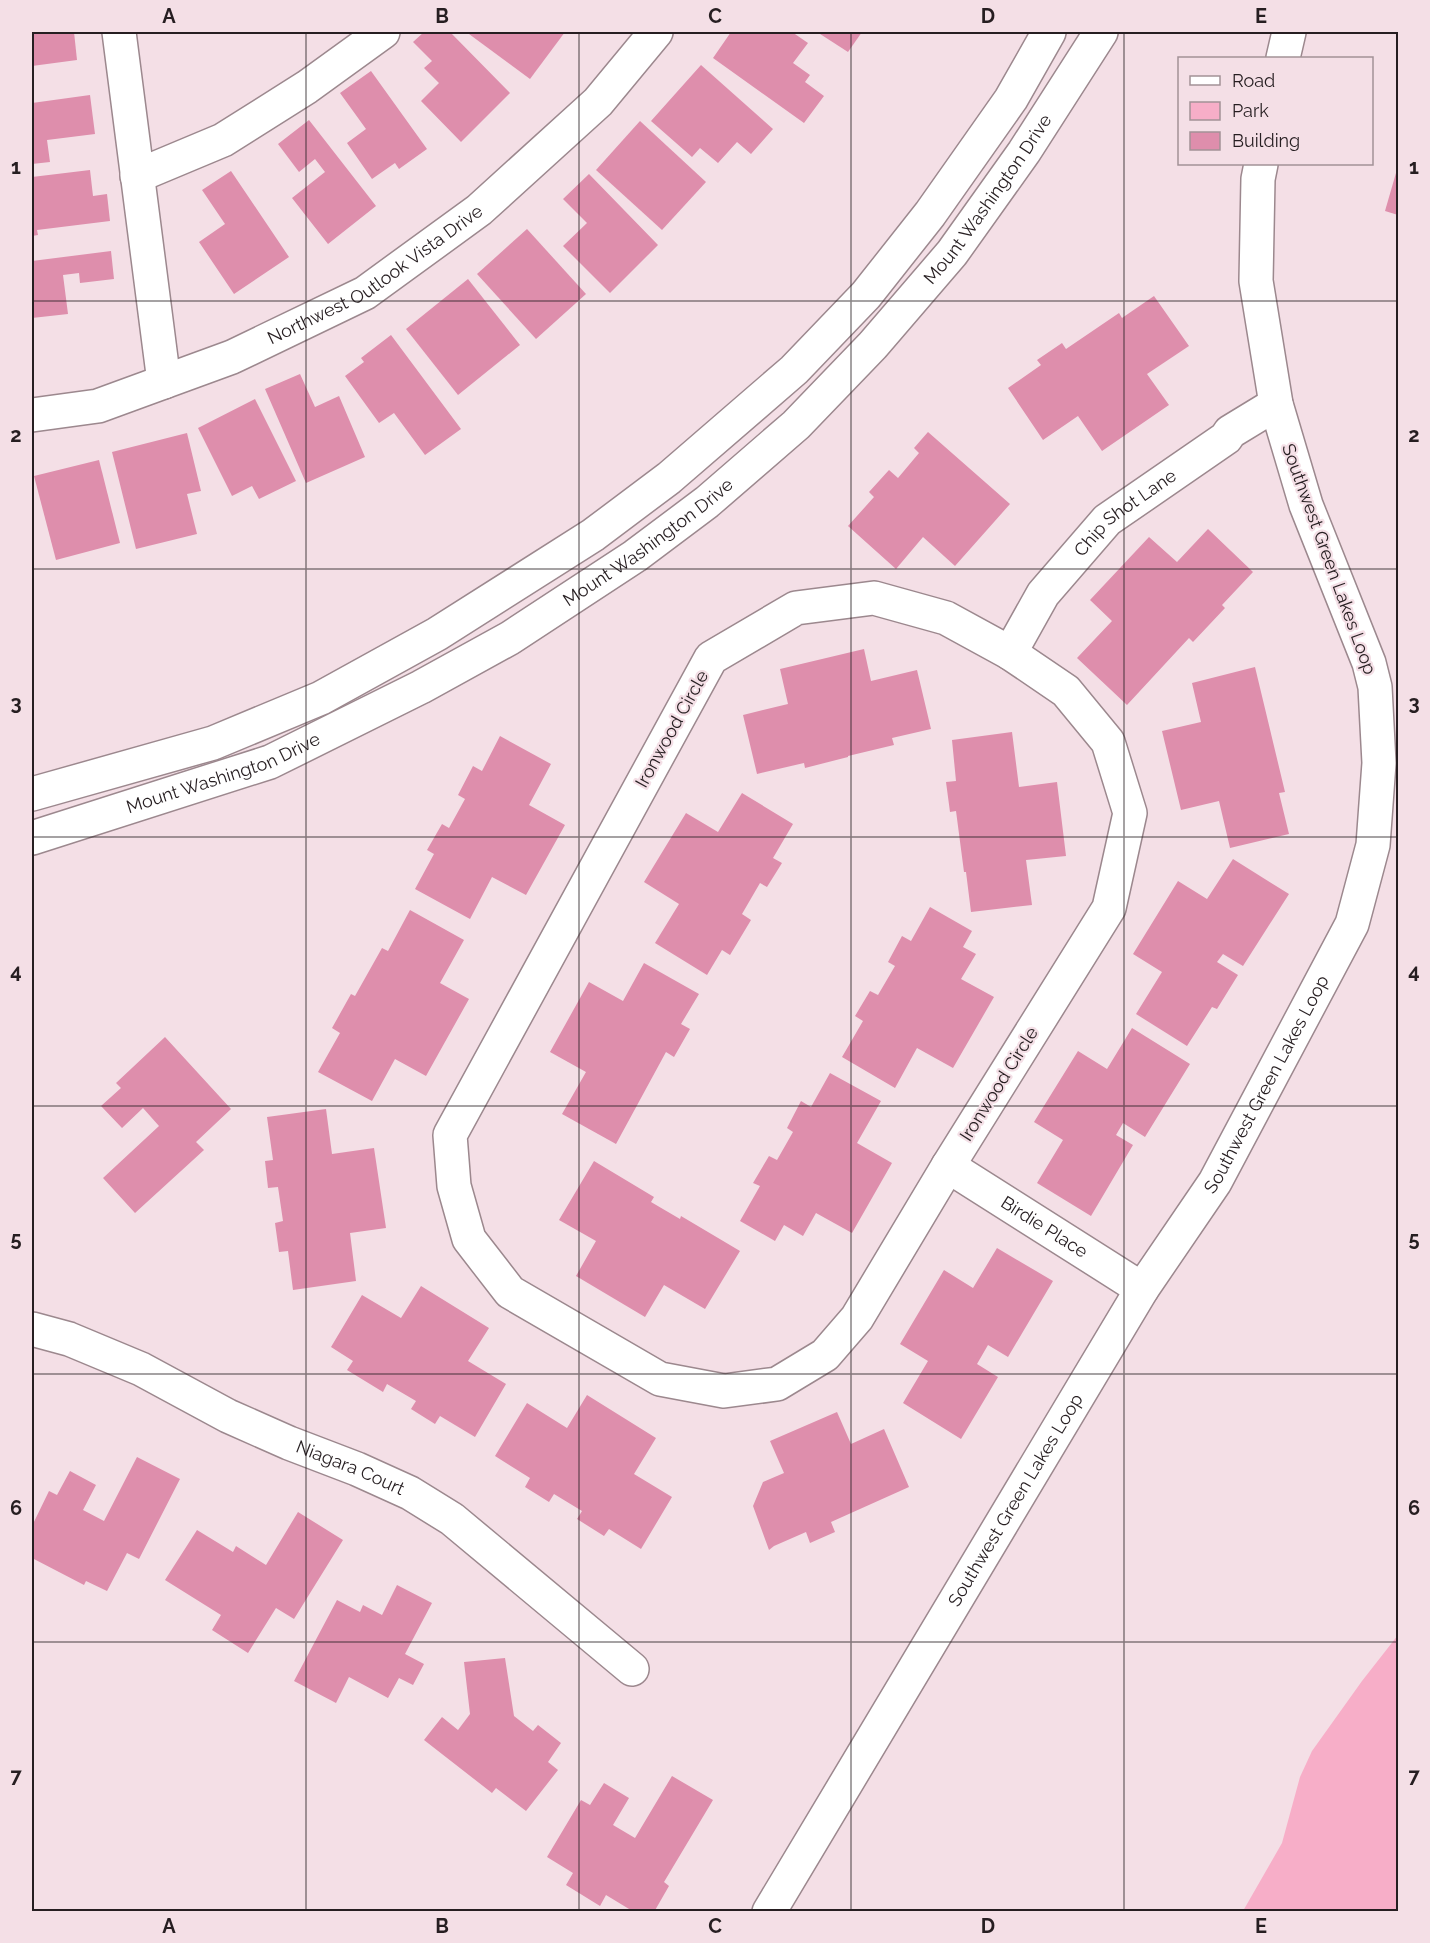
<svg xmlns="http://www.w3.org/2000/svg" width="1430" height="1943" font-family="Raleway,sans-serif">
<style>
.green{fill:#f7aec8}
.building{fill:#de8eac}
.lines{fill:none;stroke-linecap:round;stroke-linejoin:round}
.minor-casing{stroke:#9c888e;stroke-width:36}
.major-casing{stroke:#9c888e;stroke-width:36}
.minor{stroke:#fff;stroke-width:33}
.major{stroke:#fff;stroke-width:33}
.grid{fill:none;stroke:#261e21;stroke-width:1.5;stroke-opacity:0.55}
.labels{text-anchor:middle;stroke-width:4.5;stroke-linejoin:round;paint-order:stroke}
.street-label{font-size:18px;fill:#261e21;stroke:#f4dfe6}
.neatline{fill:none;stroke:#261e21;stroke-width:2}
.grid-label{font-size:20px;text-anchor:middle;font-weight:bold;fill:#261e21}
</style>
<rect width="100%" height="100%" fill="#f4dfe6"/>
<polygon class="green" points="1398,1635 1398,1911 1243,1911 1282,1843 1300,1777 1312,1751 1362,1681"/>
<g class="building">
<polygon points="32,32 74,32 77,60 32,66"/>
<polygon points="424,32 450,32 510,93 461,142 421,101 439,83 424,68 432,61 413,42"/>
<polygon points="470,32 565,32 530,79 469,34"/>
<polygon points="731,32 792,32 808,43 793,63 810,75 805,82 824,96 804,123 713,58"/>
<polygon points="817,32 862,32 848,52"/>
<polygon points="701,65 773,129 751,154 737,142 718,163 700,148 692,157 651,121"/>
<polygon points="371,71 427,149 399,169 395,163 372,179 347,143 366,129 340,93"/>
<polygon points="90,95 95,134 47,140 50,162 32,164 32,103"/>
<polygon points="309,120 376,206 328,244 292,198 325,172 315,159 299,172 278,144"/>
<polygon points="640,121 706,182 662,230 596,170"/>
<polygon points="1398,166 1398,215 1385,211"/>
<polygon points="90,170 93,196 107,194 110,221 37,230 38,235 32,236 32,177"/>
<polygon points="231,171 289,257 234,294 199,242 225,224 202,190"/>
<polygon points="589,174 658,245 610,293 563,246 587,223 563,199"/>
<polygon points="527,229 586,294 536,339 477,274"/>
<polygon points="111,251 114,279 80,283 79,273 63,275 68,314 32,318 32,261"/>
<polygon points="468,279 520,345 458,395 406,329"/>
<polygon points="1154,296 1189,346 1147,374 1169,405 1102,451 1078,416 1043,440 1008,388 1041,365 1037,360 1062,343 1066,349 1119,313 1122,318"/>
<polygon points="391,335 461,429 425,455 394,413 379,423 345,376 364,362 361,358"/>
<polygon points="300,374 315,407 339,396 365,457 306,483 265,389"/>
<polygon points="255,399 296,481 259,499 252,486 232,496 198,428"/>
<polygon points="928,432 1010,504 955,566 923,537 896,569 848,526 874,497 869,492 889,470 898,478 919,453 914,448"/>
<polygon points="187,433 201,491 187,494 197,534 136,549 112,452"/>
<polygon points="99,460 120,543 56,560 34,476"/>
<polygon points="1208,529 1253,572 1222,605 1225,608 1193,642 1189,638 1127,705 1077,658 1112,621 1090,600 1149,537 1177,562"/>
<polygon points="864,649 871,681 917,670 931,729 892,738 894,745 848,756 848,757 805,768 804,763 757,774 743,715 788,704 780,669"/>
<polygon points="1255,667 1285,792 1279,793 1289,834 1230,848 1219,801 1181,810 1162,731 1201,722 1192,683"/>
<polygon points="1012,732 1019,787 1057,782 1066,856 1026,860 1032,905 971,912 966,872 964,872 956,811 950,812 946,782 956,781 952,740"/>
<polygon points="500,736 551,764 529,805 565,825 526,895 492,877 470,919 415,889 434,854 427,850 442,824 449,828 465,799 458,795 473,766 482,771"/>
<polygon points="742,793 793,824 773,858 782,863 767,887 760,883 742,914 751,920 730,955 722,950 707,975 655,943 679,904 644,882 686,813 718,832"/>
<polygon points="1233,859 1289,894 1243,966 1223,954 1217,962 1238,975 1217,1009 1212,1007 1187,1046 1136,1014 1162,972 1133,954 1178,881 1207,899"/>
<polygon points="930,907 972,931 963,947 976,954 961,979 994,997 953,1068 917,1048 895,1088 842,1057 863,1021 855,1016 870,991 878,995 895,966 888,962 902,936 911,941"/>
<polygon points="410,910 464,940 440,983 469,999 426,1076 395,1059 372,1101 318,1072 340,1033 332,1028 351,994 355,996 382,948 388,951"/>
<polygon points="644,963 699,994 681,1024 690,1029 674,1057 666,1052 616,1144 562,1114 586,1072 550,1052 589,982 623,1001"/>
<polygon points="1132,1028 1190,1064 1145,1137 1123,1123 1116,1135 1133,1145 1091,1216 1037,1183 1063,1140 1034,1122 1078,1051 1107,1069"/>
<polygon points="165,1037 231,1109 196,1142 204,1150 135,1213 103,1178 159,1126 143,1108 122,1128 101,1106 121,1088 116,1083"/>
<polygon points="830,1073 881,1101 857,1143 892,1163 852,1233 816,1213 803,1236 784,1225 775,1241 740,1221 760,1186 753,1183 769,1156 777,1160 793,1132 787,1128 801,1101 811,1107"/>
<polygon points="326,1109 332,1154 374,1148 386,1228 350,1233 356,1281 293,1290 288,1251 279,1252 275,1223 283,1221 278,1187 268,1188 265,1161 273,1160 267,1117"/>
<polygon points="594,1161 654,1197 651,1202 680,1219 681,1216 740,1251 705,1309 664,1285 645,1317 576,1276 596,1241 559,1220"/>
<polygon points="997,1248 1053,1281 1008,1357 988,1345 977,1364 998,1377 961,1439 903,1403 928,1361 900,1344 944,1270 973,1288"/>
<polygon points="421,1286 489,1328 468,1361 506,1384 475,1437 440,1416 435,1424 411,1409 416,1401 387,1384 383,1392 347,1370 353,1361 331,1347 362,1295 401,1318"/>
<polygon points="587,1395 656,1438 634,1474 672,1497 641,1549 609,1529 604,1536 577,1519 582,1511 554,1494 549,1502 525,1487 530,1478 495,1456 527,1403 567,1428"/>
<polygon points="837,1412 851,1444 884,1429 909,1487 831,1522 835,1532 810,1543 806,1532 774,1546 769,1550 753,1506 763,1482 784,1473 770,1441"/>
<polygon points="137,1457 180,1479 139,1559 127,1553 107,1591 86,1581 84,1585 32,1558 32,1526 49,1491 57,1495 70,1471 96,1485 83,1510 104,1521"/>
<polygon points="298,1512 343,1540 294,1619 276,1608 248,1653 212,1630 221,1615 165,1580 197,1530 233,1552 236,1546 266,1565"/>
<polygon points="397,1585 432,1603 405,1654 424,1664 413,1685 399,1678 388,1698 349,1677 336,1703 294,1681 337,1600 360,1612 363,1605 382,1615"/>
<polygon points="505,1658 514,1716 533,1731 538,1725 561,1743 548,1762 558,1770 526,1811 496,1788 492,1793 424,1740 442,1717 458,1730 470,1714 464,1662"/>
<polygon points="672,1776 713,1800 664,1882 669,1886 654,1912 634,1912 606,1895 600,1906 566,1885 573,1873 547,1857 581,1800 590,1805 604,1783 629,1798 613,1825 635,1838"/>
</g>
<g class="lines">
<g class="minor-casing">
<g id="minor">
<polyline points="119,32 164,382"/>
<polyline points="1283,58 1289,32"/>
<polyline points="137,176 223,140 307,87 383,32"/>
<path id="s1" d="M32,415L98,406L232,357L365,293L479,210L598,102L656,32"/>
<polygon points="874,598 946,618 1010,653 1066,691 1108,742 1130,813 1109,908 948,1166 857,1318 825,1355 777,1384 724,1391 660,1379 510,1292 469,1239 454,1186 450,1135 711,658 796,608"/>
<path id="s2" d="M1010,653L1043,594L1107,520L1226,438L1230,432L1276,404"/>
<path id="s3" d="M948,1166L1142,1289"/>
<path id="s4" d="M32,1329L69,1339L141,1369L228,1416L289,1443L357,1469L410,1493L452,1519L632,1669"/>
<path id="s5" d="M769,1912L1142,1289L1215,1182L1352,924L1373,845L1379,763L1375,687L1369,663L1306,505L1276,404L1256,281L1258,179L1261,164"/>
</g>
</g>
<g class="major-casing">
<g id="major">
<polyline points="32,794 213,743 321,698 437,634 593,535 669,478 794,370 866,295 930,214 1011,99 1049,32"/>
<path id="s6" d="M32,838L270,762L421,687L510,638L635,556L707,502L796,425L873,345L952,253L1024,152L1101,32"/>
</g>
</g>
<use href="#minor" class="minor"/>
<use href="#major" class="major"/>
</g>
<path class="grid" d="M306,32V1912M579,32V1912M851,32V1912M1124,32V1912M32,301H1398M32,569H1398M32,837H1398M32,1106H1398M32,1374H1398M32,1642H1398"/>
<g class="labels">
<g class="street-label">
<text dy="6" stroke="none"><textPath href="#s6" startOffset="1174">Mount Washington Drive</textPath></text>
<text dy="6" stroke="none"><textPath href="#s1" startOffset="375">Northwest Outlook Vista Drive</textPath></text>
<text dy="6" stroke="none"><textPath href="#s2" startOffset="184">Chip Shot Lane</textPath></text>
<text dy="6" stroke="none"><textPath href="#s6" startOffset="688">Mount Washington Drive</textPath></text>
<text transform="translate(1329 559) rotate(70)" y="6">Southwest Green Lakes Loop</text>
<text transform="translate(672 729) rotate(-61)" y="6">Ironwood Circle</text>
<text dy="6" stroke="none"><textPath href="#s6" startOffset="202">Mount Washington Drive</textPath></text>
<text transform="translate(999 1084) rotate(-58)" y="6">Ironwood Circle</text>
<text dy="6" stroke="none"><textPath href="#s5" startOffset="966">Southwest Green Lakes Loop</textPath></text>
<text dy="6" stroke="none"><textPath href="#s3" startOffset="114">Birdie Place</textPath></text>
<text dy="6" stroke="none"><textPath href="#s4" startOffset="348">Niagara Court</textPath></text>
<text dy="6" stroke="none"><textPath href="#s5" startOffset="480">Southwest Green Lakes Loop</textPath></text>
</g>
</g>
<rect width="1430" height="1943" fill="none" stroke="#f4dfe6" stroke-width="66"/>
<rect x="1178" y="57" width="195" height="108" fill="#f4dfe6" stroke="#a29297" stroke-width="1.5"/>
<rect x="1190" y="76" width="30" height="9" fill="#ffffff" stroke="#a29297" stroke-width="1.5"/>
<text x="1232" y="87" font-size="18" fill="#261e21">Road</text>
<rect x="1190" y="102" width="30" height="18" fill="#f7aec8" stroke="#a29297" stroke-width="1.5"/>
<text x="1232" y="117" font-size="18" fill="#261e21">Park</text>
<rect x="1190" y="132" width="30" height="18" fill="#de8eac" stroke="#a29297" stroke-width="1.5"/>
<text x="1232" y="147" font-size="18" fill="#261e21">Building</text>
<rect x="33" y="33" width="1364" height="1877" class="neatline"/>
<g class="grid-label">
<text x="169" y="23">A</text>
<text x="442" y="23">B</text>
<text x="715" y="23">C</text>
<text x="988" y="23">D</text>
<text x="1261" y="23">E</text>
<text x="16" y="174">1</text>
<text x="1414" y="174">1</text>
<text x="16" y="442">2</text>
<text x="1414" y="442">2</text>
<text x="16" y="710">3</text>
<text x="1414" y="710">3</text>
<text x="16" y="978">4</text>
<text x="1414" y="978">4</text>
<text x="16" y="1246">5</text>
<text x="1414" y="1246">5</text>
<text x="16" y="1515">6</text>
<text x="1414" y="1515">6</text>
<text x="16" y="1783">7</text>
<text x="1414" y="1783">7</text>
<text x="169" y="1933">A</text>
<text x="442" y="1933">B</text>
<text x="715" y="1933">C</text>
<text x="988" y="1933">D</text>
<text x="1261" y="1933">E</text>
</g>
</svg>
